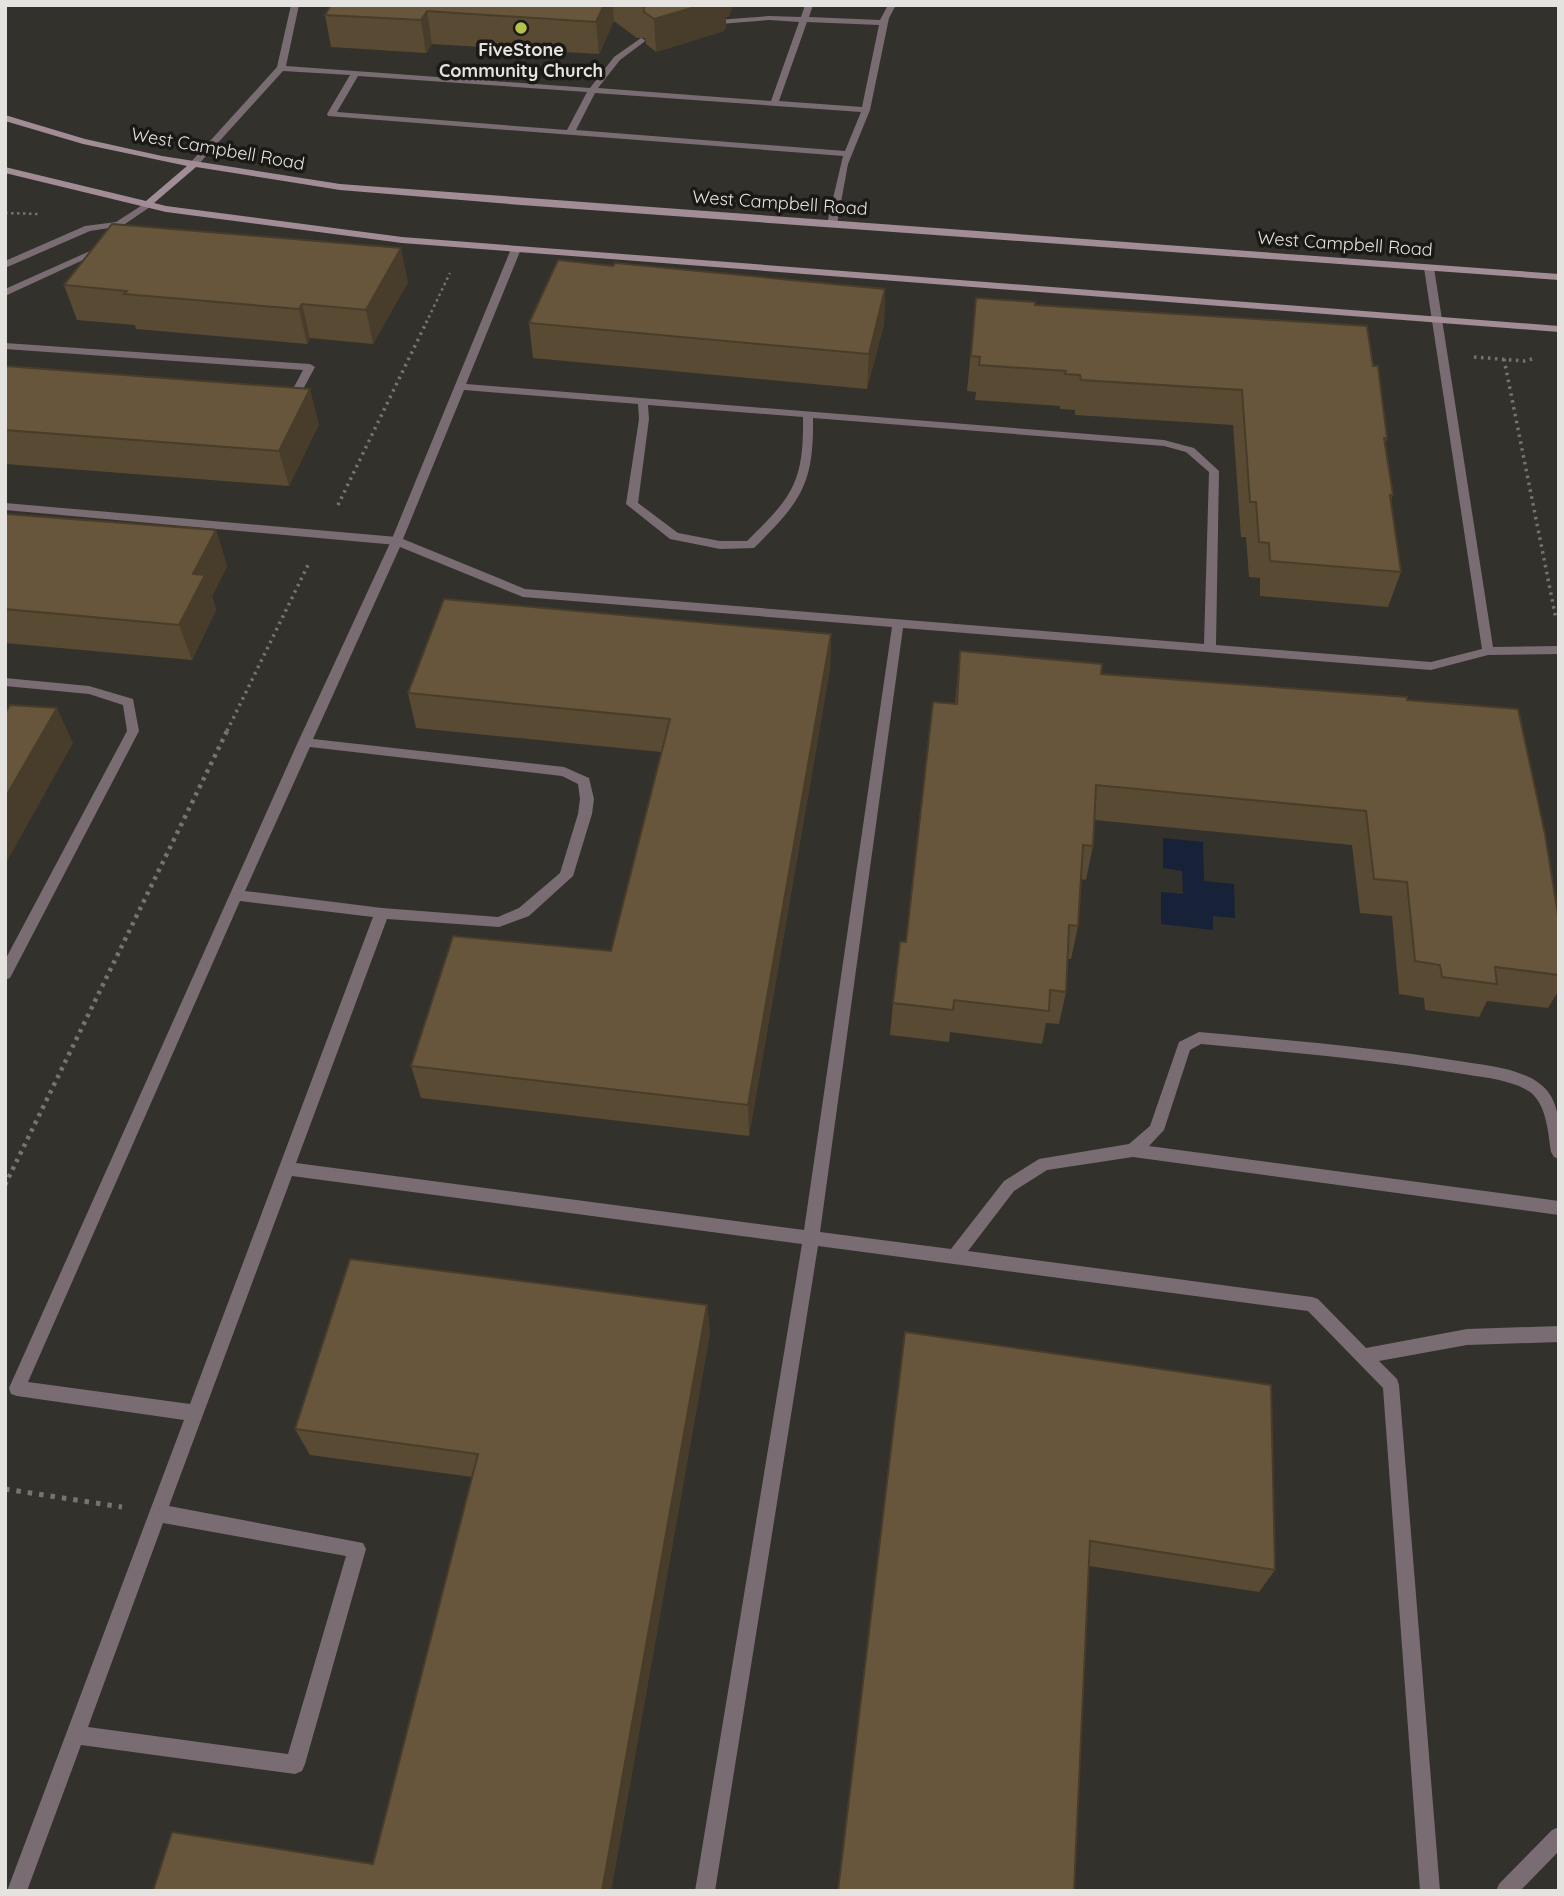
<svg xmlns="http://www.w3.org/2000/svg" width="1564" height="1896" font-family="Quicksand,sans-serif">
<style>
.water{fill:#172238}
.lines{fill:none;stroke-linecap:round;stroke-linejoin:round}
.path-far3{stroke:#75746e;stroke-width:2.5;stroke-dasharray:2.5 3.5;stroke-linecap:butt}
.path-far2{stroke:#75746e;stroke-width:3.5;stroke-dasharray:2.5 4.5;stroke-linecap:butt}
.path-far1{stroke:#75746e;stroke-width:4.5;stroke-dasharray:3.5 5;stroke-linecap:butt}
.path{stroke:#75746e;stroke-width:5;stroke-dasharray:4.5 7;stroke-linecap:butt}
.lane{fill:#7a6c73;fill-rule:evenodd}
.street{fill:#7a6c73;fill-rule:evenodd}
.secondary{fill:#a28d97;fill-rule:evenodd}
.wall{fill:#594a34}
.shaded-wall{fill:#483c2a}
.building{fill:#67563c;stroke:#483c2a;stroke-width:2}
.poi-dot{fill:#b4c24a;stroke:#1a1916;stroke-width:2.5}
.labels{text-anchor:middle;stroke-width:7;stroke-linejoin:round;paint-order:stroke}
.far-poi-label{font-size:18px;font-weight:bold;fill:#e4e3df;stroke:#1a1916}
.far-street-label{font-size:18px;fill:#e4e3df;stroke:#1a1916}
</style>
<rect width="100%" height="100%" fill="#33312b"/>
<polygon class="water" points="1163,838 1203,842 1204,881 1234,884 1235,918 1213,916 1213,930 1161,924 1161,892 1183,894 1182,871 1163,868"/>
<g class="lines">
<g class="path-far3">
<polyline points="5,213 39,214"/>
<polyline points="426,323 450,273"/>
</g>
<g class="path-far2">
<polyline points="1474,357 1524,361 1532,359"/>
<polyline points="1504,359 1556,619"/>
<polyline points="338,505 427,321"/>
<polyline points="227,731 309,563"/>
</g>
<polyline class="path-far1" points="5,1185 228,729"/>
<polyline class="path" points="5,1489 122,1507"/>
<g class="lane">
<path d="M291,5H299L286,66L590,88L614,57L641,38L645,40L644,42L620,60L598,88L771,101L799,22L769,20L707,25H704V21L769,16L801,17L805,5H813L809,17L880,20L888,5H896L889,18L870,110L848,164L837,224L832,227L827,224L843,156L328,116L327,114L350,75L283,71L197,166H191V162L277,67ZM807,22L879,25L862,107L779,101ZM358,76L587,92L567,130L337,112ZM595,93L861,112L845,151L576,130Z"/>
<path d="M516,246L521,249L466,384L1164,440L1194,448L1219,471L1216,645L1431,662L1482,649L1424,268L1429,265L1434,268L1493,647L1559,646V654L1488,655L1431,670L903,628L820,1232L951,1249L1004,1181L1039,1159L1129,1144L1150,1126L1179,1042L1199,1032C1286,1040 1373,1047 1459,1061C1484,1065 1520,1068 1540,1084C1563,1101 1559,1134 1559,1159L1554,1157L1551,1152C1548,1133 1547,1105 1530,1092C1511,1079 1479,1077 1457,1073C1372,1059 1286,1052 1201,1044L1190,1050L1164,1130L1149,1146L1559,1201V1215L1133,1157L1047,1170L1014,1191L968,1251L1312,1297L1318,1299L1366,1348L1467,1329L1559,1326V1342L1467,1345L1379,1361L1397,1379L1399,1385L1440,1891H1420L1383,1388L1308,1311L818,1246L715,1891H695L802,1244L292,1176L169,1506L363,1543L366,1549L305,1764L302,1771L295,1774L81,1745L27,1891H7L184,1420L17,1396L11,1394L9,1388L298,742L391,541L511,249ZM464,390L638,404L639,419L626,504L670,539L720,549L754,548C800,502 814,486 813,418L1164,446L1186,452L1209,472L1204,644L525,589L403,539ZM648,405L803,417C804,483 792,497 747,541H720L678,533L638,503L649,419ZM400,547L523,597L892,627L804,1230L296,1163L387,919L499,927L529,916L573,876L592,814L594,799L589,778L564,767L313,739ZM310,747L562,776L578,784L580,799L578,814L560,873L519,908L498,917L382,908L245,891ZM240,901L373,917L190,1404L28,1382ZM163,1523L346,1556L288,1754L88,1727Z"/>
<polygon points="5,343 310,364 315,367 295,404 290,407 285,404 303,370 5,349"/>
<polygon points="1559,1827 1559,1851 1520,1891 1496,1891 1499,1884 1552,1830"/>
</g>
<g class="street">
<polygon points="147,202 152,205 150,207 122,226 90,231 5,268 5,261 85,226 116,222"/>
<polygon points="99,247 107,249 5,296 5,289"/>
<polygon points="5,503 397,537 403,541 397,545 5,510"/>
<polygon points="5,678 89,686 133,699 139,731 10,978 5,980 5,960 127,731 123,705 89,694 5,686"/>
</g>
<polygon class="secondary" points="5,115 85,139 162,156 340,184 1559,274 1559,280 521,205 340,190 196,167 154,203 166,206 402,237 1559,326 1559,332 402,243 166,212 5,173 5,167 146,201 187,166 83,144 5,121"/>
</g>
<g class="wall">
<polygon points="331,5 733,5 729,16 726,17 726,26 724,31 656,52 646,44 645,38 637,38 614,21 599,54 432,44 426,53 331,47 325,15"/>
<polygon points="408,282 373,344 310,338 307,344 136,329 135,325 77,320 64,285"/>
<polygon points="885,289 884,324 867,389 533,358 529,323"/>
<polygon points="976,298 1035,305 1373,366 1387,438 1385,445 1393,495 1391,500 1401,572 1388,607 1260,596 1260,578 1249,577 1246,537 1241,537 1233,425 1075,415 1075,410 1060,409 1060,406 975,400 976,392 967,391"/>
<polygon points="5,366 319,424 289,486 5,464"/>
<polygon points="5,514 216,530 227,566 212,596 216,610 192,660 5,643"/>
<polygon points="831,634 830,669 749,1136 421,1098 411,1066 611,951 661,752 416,728 408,693"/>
<polygon points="960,651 1101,674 1407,700 1559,921 1559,990 1548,1008 1487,1001 1479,1017 1425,1010 1424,998 1399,994 1392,916 1360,913 1352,845 1094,820 1093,846 1086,880 1081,879 1078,926 1071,959 1068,959 1066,992 1059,1024 1046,1023 1042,1044 950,1032 949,1042 890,1035 893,1003 955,704"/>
<polygon points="707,1305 710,1333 611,1891 153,1891 373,1864 472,1477 310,1455 295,1429"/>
<polygon points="905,1332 1275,1570 1259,1592 1089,1566"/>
</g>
<g class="shaded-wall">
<polygon points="604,5 613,5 614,21 599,54 596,22"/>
<polygon points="689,5 733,5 729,16 726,17 726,26 724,31 656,52 654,19"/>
<polygon points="427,11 432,44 426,53 421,20"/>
<polygon points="401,248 408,282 373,344 366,310"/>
<polygon points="885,289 884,324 867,389 869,354"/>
<polygon points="302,304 310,338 307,344 299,309"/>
<polygon points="310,389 319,424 289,486 279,451"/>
<polygon points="216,530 227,566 212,596 216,610 192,660 179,625 193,574"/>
<polygon points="831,634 830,669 749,1136 748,1105"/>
<polygon points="57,708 73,743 5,865 5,798"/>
<polygon points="707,1305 710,1333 611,1891 602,1891"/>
</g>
<g class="building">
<polygon points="331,5 604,5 596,22 427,11 421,20 325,15"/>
<polygon points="635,5 702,5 654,19 644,12 644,5"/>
<polygon points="112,224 401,248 366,310 302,304 299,309 124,294 127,291 64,285"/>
<polygon points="558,260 613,266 615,263 885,289 869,354 529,323"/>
<polygon points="976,298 1035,302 1035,305 1367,326 1373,366 1378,366 1387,438 1384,438 1393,495 1390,495 1401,572 1270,561 1269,543 1259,542 1256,502 1250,502 1242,390 1081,380 1080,375 1065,374 1066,371 979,365 980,357 971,356"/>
<polygon points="5,366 310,389 279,451 5,430"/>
<polygon points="5,514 216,530 193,574 205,575 179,625 5,609"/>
<polygon points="444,599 831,634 748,1105 411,1066 453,936 611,951 670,719 408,693"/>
<polygon points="960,651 1102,664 1101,674 1407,697 1407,700 1518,709 1545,834 1559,921 1559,975 1495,967 1497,984 1442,977 1440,965 1415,961 1407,882 1374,879 1366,811 1096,785 1093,846 1083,845 1078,926 1069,925 1066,992 1050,990 1049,1011 954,1000 953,1010 893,1003 900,942 906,942 933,702 957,704"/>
<polygon points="10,705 57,708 5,798 5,713"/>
<polygon points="350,1259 707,1305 602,1891 153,1891 172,1832 373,1864 478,1454 295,1429"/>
<polygon points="905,1332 1271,1385 1275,1570 1090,1541 1074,1891 838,1891"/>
</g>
<circle class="poi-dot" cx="521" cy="28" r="7"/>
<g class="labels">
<g class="far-poi-label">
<text x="521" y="56">FiveStone<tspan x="521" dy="21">Community Church</tspan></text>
</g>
<g class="far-street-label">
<text transform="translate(218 149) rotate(10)" y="6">West Campbell Road</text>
<text transform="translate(780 203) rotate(4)" y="6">West Campbell Road</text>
<text transform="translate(1345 244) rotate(4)" y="6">West Campbell Road</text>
</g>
</g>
<rect width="1564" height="1896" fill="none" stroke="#e4e3df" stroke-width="14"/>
</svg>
